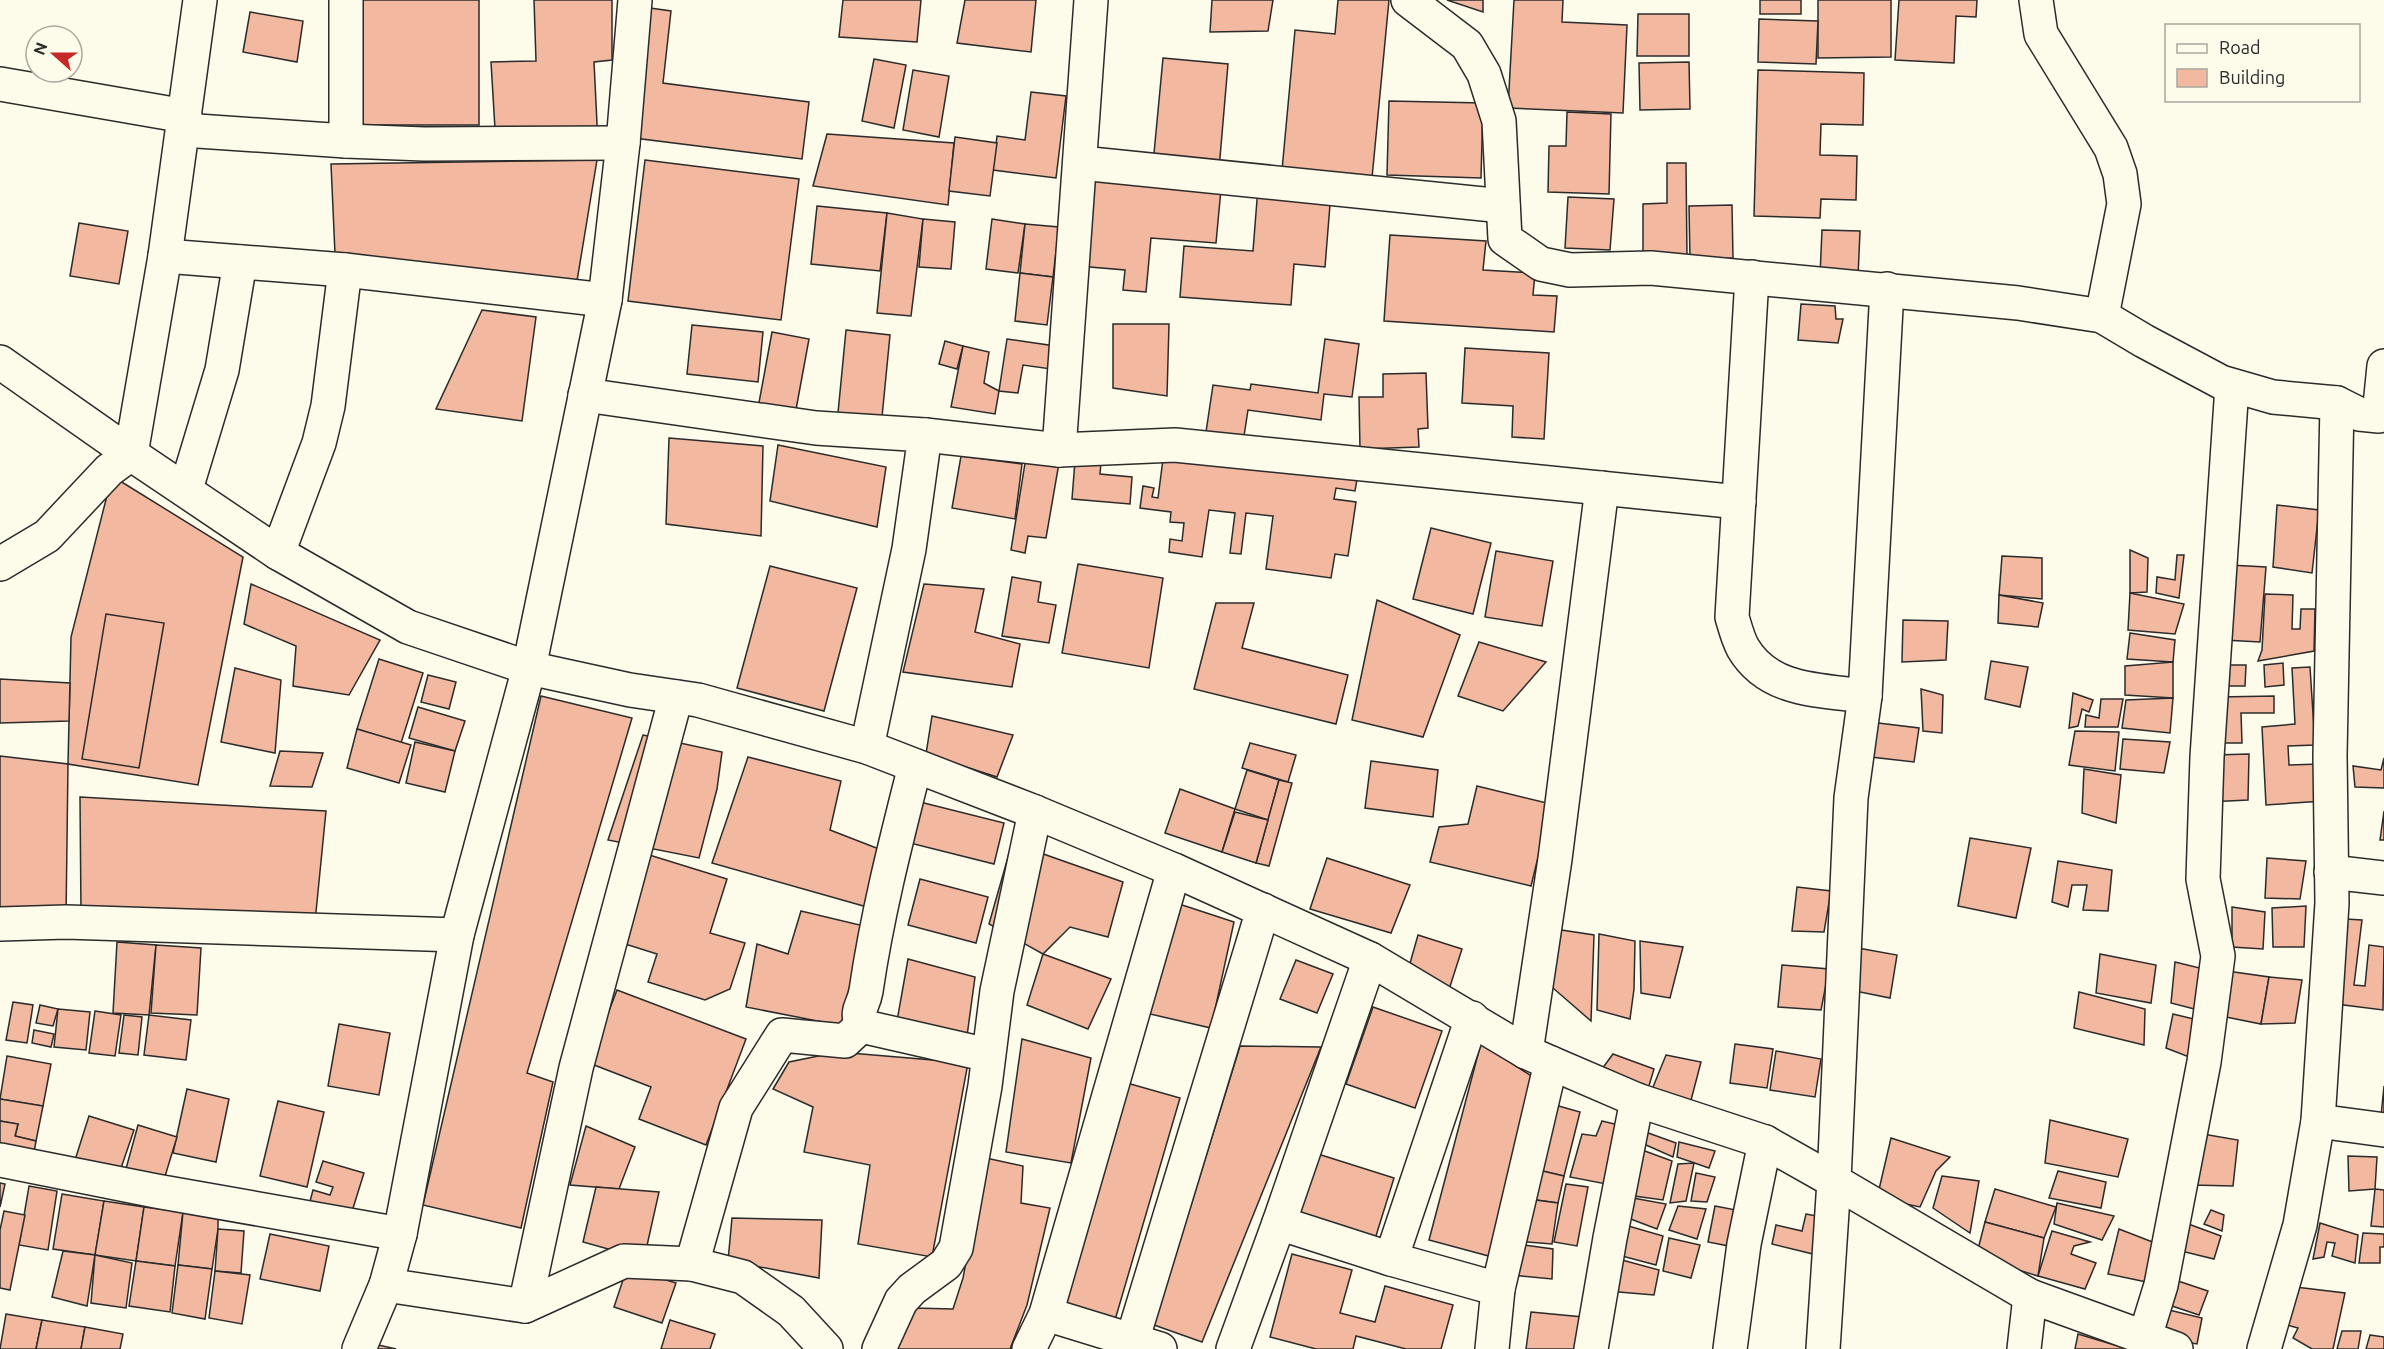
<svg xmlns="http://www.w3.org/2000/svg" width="2384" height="1349" font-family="Ubuntu,sans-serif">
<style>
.building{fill:#f2b8a0;stroke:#2b2b2b;stroke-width:1.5}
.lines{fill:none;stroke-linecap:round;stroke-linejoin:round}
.street-casing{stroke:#2b2b2b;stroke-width:36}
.street{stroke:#fdfbea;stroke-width:33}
</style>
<rect width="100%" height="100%" fill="#fdfbea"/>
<g class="building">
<polygon points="359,0 479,0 479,125 360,125"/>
<polygon points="534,0 612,0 612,60 594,62 598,144 495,129 491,62 536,61"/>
<polygon points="843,0 921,0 917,42 839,37"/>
<polygon points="965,0 1036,0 1031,52 957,43"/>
<polygon points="1212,0 1273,0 1268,31 1210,32"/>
<polygon points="1338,0 1389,0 1372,178 1282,170 1295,30 1335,34"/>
<polygon points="1447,0 1483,0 1483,12"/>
<polygon points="1514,0 1563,0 1562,22 1627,25 1623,113 1508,108"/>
<rect x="1760" y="0" width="41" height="14"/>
<polygon points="1818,0 1891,0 1891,57 1818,58"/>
<polygon points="1899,0 1977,0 1976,17 1956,16 1954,63 1895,60"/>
<polygon points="650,8 671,11 663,83 809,102 802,159 634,138"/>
<polygon points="250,12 303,21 297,62 243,52"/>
<polygon points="1638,14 1689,14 1689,56 1637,56"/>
<polygon points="1759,19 1818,21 1816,64 1758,62"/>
<polygon points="1163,58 1228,64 1219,169 1153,164"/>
<polygon points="874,59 906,65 894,128 862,121"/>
<polygon points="1689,62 1690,109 1640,110 1639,63"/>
<polygon points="913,70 949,76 939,137 903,130"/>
<polygon points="1758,70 1864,73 1863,125 1821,124 1820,155 1857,156 1856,200 1821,199 1820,218 1754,216"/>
<polygon points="1031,92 1066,96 1056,178 993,170 997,136 1025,140"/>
<polygon points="1389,101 1483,103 1481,178 1387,175"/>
<polygon points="1567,112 1611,114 1609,194 1548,192 1549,146 1566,146"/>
<polygon points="827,134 954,143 948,205 813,186"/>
<polygon points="955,137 997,143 990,196 949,191"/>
<polygon points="597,160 577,281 335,254 331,164"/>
<polygon points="645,160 799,179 781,320 628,301"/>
<polygon points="1667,163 1686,163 1687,258 1643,259 1643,204 1667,203"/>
<polygon points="1087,177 1221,189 1216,243 1151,238 1146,292 1123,290 1125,270 1078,266"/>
<polygon points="1258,187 1331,192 1325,267 1294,264 1291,305 1180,297 1184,246 1253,251"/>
<polygon points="1568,197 1614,199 1610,250 1565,248"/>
<polygon points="1732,205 1733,258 1690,259 1689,206"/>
<polygon points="817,206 887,213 880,271 811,264"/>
<polygon points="887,213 923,219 911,316 877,313"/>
<polygon points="923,219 955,222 951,269 919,267"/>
<polygon points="992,219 1025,224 1018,273 986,269"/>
<polygon points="79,223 128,231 119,284 70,276"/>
<polygon points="1025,224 1059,227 1053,277 1020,273"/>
<polygon points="1822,230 1860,231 1858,277 1820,276"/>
<polygon points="1390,235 1486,241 1483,270 1535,273 1533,295 1557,296 1554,332 1384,321"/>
<polygon points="1020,273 1053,277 1047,325 1015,321"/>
<polygon points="1801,304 1835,306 1836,319 1843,319 1838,343 1798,340"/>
<polygon points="482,310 536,317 522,421 436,409"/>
<polygon points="1113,324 1169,324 1167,396 1113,388"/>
<polygon points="692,325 763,332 758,382 687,374"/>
<polygon points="846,330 890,335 882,417 838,413"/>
<polygon points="772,332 809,339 795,415 758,408"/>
<polygon points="1007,339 1055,346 1051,369 1023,365 1018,393 999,391"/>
<polygon points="1325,339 1359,344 1352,397 1324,394 1321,420 1248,410 1244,436 1206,432 1213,385 1250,390 1251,384 1318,393"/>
<polygon points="945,341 963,346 957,369 939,364"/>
<polygon points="963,346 989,352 984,383 999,391 995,414 951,407"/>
<polygon points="1465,348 1549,353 1544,439 1512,437 1513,406 1462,403"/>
<polygon points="1426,373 1428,428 1418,429 1419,447 1360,449 1359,397 1383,397 1383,374"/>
<polygon points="669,438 763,446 761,536 666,524"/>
<polygon points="778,445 886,467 877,527 770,501"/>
<polygon points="961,456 1022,464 1015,519 952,508"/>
<polygon points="1026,457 1059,463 1046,538 1028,536 1025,553 1011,550"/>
<polygon points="1163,459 1358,474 1355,491 1336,488 1334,499 1356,502 1348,556 1335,554 1331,578 1266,569 1273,516 1246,513 1241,554 1230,553 1235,513 1209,510 1202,557 1169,552 1170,539 1182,541 1184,523 1170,522 1171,512 1140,508 1143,486 1154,488 1152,497 1158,498"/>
<polygon points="1075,461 1101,463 1100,474 1132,477 1130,504 1072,499"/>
<polygon points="112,476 243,557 198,785 68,764 71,637"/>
<polygon points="2277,505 2319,510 2312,573 2273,567"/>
<polygon points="1431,528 1491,543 1473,614 1413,599"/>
<polygon points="2130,550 2148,558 2147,592 2130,593"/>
<polygon points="1496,551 1553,561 1542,626 1485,617"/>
<polygon points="2177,555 2184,555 2179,598 2156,593 2157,577 2175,580"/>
<polygon points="2002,556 2042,558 2042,599 1999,595"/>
<polygon points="1078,564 1163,578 1149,668 1062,653"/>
<polygon points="2229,565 2266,567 2260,642 2224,640"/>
<polygon points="770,566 857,588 824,711 737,688"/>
<polygon points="1012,577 1041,582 1038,602 1056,605 1049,643 1002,636"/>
<polygon points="251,584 380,640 349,695 293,686 296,646 244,624"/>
<polygon points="924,584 984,589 975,632 1020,644 1012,687 903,672"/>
<polygon points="2130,593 2184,604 2175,634 2128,630"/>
<polygon points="2265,594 2293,595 2292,629 2300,629 2301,609 2315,609 2314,651 2258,661 2262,650"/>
<polygon points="1999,595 2043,603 2038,627 1998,623"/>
<polygon points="1377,600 1460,635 1423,737 1352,720"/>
<polygon points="1216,603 1254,603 1242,648 1348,675 1336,724 1194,689"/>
<polygon points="106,614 164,623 139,768 82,759"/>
<polygon points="1903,620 1948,621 1946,660 1902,662"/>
<polygon points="2130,633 2175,640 2173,662 2127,659"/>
<polygon points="1479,642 1546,662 1503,711 1458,696"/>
<polygon points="379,659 423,673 401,743 357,729"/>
<polygon points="1991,661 2028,667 2020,707 1985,699"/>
<polygon points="2173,662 2173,698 2125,695 2125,666"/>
<polygon points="2283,663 2284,685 2265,687 2264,665"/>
<polygon points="2221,665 2246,665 2245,686 2221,686"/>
<polygon points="2310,667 2315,745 2288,746 2289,765 2320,764 2323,801 2266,805 2262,727 2295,724 2292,668"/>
<polygon points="235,668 281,680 275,753 221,742"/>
<polygon points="428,675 456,682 449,709 421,702"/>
<polygon points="0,679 70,683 69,721 0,723"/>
<polygon points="1921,689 1943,695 1942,733 1923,731"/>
<polygon points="2073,693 2093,700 2089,712 2082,709 2078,726 2069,728"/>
<polygon points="541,696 632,718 527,1073 553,1082 521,1228 423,1205"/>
<polygon points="2274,696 2274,713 2241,713 2242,743 2219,743 2218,697"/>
<polygon points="2173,698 2170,733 2122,728 2126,700"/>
<polygon points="2101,699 2123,699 2118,727 2085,727 2086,715 2099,718"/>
<polygon points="418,707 465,721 455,751 409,738"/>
<polygon points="932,716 1013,735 997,777 926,754"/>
<polygon points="1870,722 1919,728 1914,762 1862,756"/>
<polygon points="357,729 411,745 399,783 347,768"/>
<polygon points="2075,731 2119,732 2115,771 2069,765"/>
<polygon points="643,735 722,752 717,789 699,858 608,840"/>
<polygon points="2123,739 2170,742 2164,773 2120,769"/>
<polygon points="415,742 455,751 445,792 406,783"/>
<polygon points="1250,743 1296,755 1288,782 1242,768"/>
<polygon points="280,751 323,753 312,787 270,786"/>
<polygon points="2249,754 2248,800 2208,802 2214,755"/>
<polygon points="0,756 68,764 66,918 0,913"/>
<polygon points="748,757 841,781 830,830 879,849 867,907 712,863"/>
<polygon points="2384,758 2384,788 2355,787 2353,766 2381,770"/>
<polygon points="1371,761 1438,770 1433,817 1365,808"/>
<polygon points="2084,769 2121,775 2116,823 2082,813"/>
<polygon points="1247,770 1279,780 1268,820 1235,809"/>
<polygon points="1279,780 1292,783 1269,866 1256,863"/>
<polygon points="1477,786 1551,804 1531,886 1430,862 1439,827 1468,824"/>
<polygon points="1180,789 1235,809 1222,852 1165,833"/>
<polygon points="80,797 326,811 315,922 81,913"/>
<polygon points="920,802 1004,823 994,864 910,843"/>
<polygon points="2384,811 2384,840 2380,840"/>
<polygon points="1235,812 1268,820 1256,863 1222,852"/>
<polygon points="1970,838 2031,848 2016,918 1958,906"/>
<polygon points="1012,843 1123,882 1108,937 1070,927 1043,954 989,924"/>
<polygon points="630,849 727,879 710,933 745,943 730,989 705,1000 648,982 657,954 603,937"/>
<polygon points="1327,858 1410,885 1391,933 1310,909"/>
<polygon points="2267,858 2306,861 2300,899 2265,898"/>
<polygon points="2058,861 2112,870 2108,911 2083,910 2087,885 2072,885 2068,907 2052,902"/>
<polygon points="920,879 988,897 976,943 908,925"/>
<polygon points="1797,887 1831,891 1824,932 1792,931"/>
<polygon points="1167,900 1234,922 1211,1028 1150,1014"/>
<polygon points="2306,906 2304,947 2273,947 2272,908"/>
<polygon points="2232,907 2265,912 2263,949 2232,947"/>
<polygon points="801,911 864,926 843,1026 746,1007 757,944 788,954"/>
<polygon points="2346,919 2362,920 2354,985 2365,986 2369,945 2384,947 2383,1010 2336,1004"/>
<polygon points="1555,929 1594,935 1591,1021 1553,988"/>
<polygon points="1599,934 1635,941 1634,989 1630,1019 1597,1010"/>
<polygon points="1418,935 1462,949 1445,1002 1407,974"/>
<polygon points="1640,941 1683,947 1670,998 1641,993"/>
<polygon points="117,942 156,945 149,1015 113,1013"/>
<polygon points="156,945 201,948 197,1015 151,1013"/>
<polygon points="1858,948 1897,955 1890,998 1850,990"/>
<polygon points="1043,954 1111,979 1088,1029 1027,1005"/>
<polygon points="2100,954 2156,965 2151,1003 2096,993"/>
<polygon points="908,959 975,977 967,1036 897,1021"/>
<polygon points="1296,960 1333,974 1317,1013 1280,999"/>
<polygon points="2175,962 2212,971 2206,1012 2171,1003"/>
<polygon points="1782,965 1829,969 1821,1010 1778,1007"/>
<polygon points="2220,970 2269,977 2261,1024 2216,1015"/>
<polygon points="2269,977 2302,980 2295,1023 2261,1024"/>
<polygon points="617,990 746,1039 706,1145 639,1119 651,1087 589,1063"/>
<polygon points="2079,992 2145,1009 2144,1045 2074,1028"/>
<polygon points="13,1002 33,1005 27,1043 6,1040"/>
<polygon points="40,1005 58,1009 53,1026 36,1023"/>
<polygon points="1373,1007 1442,1031 1415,1108 1346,1084"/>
<polygon points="58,1009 90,1012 86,1050 54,1047"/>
<polygon points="95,1011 121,1015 115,1056 89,1053"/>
<polygon points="2173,1014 2206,1022 2202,1062 2166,1048"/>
<polygon points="124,1015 142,1017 138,1055 119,1053"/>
<polygon points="149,1015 191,1020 186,1060 144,1055"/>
<polygon points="339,1024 390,1033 379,1095 328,1086"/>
<polygon points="34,1030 54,1034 51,1047 32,1043"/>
<polygon points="1022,1039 1091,1058 1071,1163 1006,1152"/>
<polygon points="1481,1043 1542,1083 1496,1258 1429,1240"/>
<polygon points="1735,1044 1773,1049 1767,1088 1730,1083"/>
<polygon points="1240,1046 1321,1047 1202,1342 1154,1325"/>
<polygon points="1776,1051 1821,1059 1815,1097 1770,1090"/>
<polygon points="838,1052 968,1063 932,1257 858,1244 870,1165 804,1152 813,1107 773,1089 789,1062"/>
<polygon points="1613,1054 1654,1069 1648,1089 1599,1073"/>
<polygon points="1666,1055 1701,1062 1690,1104 1651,1092"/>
<polygon points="7,1056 51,1064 43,1106 0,1099"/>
<polygon points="1127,1083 1180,1098 1115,1320 1062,1305"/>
<polygon points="2384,1086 2384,1117 2381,1116"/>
<polygon points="187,1089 229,1099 216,1162 173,1153"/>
<polygon points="0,1099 43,1106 36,1141 15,1136 18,1124 0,1121"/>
<polygon points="278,1101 324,1112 307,1187 260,1176"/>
<polygon points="1548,1103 1580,1112 1564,1176 1534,1169"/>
<polygon points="89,1116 134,1130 119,1174 75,1160"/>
<polygon points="2050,1120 2128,1139 2118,1177 2045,1163"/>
<polygon points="0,1121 18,1124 15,1136 36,1141 33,1158 0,1151"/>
<polygon points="1602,1121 1623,1126 1606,1184 1570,1177 1582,1134 1596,1136"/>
<polygon points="138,1125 177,1137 162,1186 124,1176"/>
<polygon points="586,1126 635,1147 619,1189 570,1185"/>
<polygon points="1640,1130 1676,1143 1673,1157 1637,1141"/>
<polygon points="2197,1133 2238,1140 2233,1186 2192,1185"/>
<polygon points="1891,1138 1950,1157 1936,1171 1920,1207 1877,1198"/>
<polygon points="1679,1142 1715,1151 1709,1168 1677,1157"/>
<polygon points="1634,1147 1672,1161 1663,1200 1627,1195"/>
<polygon points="1318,1154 1394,1178 1375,1239 1299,1215"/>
<polygon points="2348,1156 2377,1157 2375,1189 2349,1191"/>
<polygon points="986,1158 1023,1166 1021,1203 1050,1208 1027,1305 1010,1349 895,1349 913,1308 953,1309 963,1278"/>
<polygon points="323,1161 364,1173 349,1221 308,1209 313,1190 330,1195 333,1187 316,1182"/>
<polygon points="1694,1163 1686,1201 1670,1203 1678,1164"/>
<polygon points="1534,1169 1564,1176 1558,1203 1522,1198"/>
<polygon points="2058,1171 2106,1182 2101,1208 2049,1198"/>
<polygon points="1696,1173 1715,1177 1707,1202 1691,1201"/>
<polygon points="1942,1176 1979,1181 1970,1233 1933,1208"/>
<polygon points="0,1183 5,1184 0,1207"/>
<polygon points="1566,1184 1588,1187 1577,1246 1554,1242"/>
<polygon points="29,1186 57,1191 48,1250 19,1245"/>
<polygon points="596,1187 659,1192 644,1259 583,1242"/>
<polygon points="1995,1189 2056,1207 2044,1238 1985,1222"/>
<polygon points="2375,1189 2384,1190 2384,1227 2371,1226"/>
<polygon points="62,1194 104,1201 95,1255 53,1249"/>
<polygon points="1633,1198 1666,1204 1657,1229 1628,1218"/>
<polygon points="1528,1199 1558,1203 1552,1244 1516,1241"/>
<polygon points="104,1201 144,1207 136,1261 95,1255"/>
<polygon points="2057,1203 2114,1216 2102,1240 2054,1224"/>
<polygon points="1678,1206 1706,1209 1697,1239 1669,1230"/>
<polygon points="1715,1206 1736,1210 1729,1246 1708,1242"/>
<polygon points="144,1207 183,1212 175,1266 136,1261"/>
<polygon points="2211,1210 2224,1215 2222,1231 2204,1224"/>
<polygon points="4,1211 25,1215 10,1290 0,1288 0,1230"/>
<polygon points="183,1212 218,1216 218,1229 212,1269 178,1265"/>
<polygon points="1806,1214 1822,1217 1813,1254 1772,1244 1776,1225 1802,1231"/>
<polygon points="732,1218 822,1220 819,1278 728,1261"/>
<polygon points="1985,1222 2044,1238 2038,1276 1976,1257"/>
<polygon points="2183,1222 2221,1236 2214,1259 2177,1250"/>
<polygon points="2320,1223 2358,1235 2355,1263 2332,1256 2335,1243 2327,1242 2324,1257 2313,1259"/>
<polygon points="1625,1225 1663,1236 1656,1265 1622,1256"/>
<polygon points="218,1229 244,1231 241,1273 215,1271"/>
<polygon points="2119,1229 2168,1248 2161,1285 2108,1274"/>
<polygon points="2052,1231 2090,1242 2074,1246 2071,1254 2096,1263 2085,1289 2038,1276"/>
<polygon points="2363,1233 2384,1234 2384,1247 2380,1247 2380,1263 2359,1263"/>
<polygon points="270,1234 329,1246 320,1291 260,1279"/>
<polygon points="1669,1238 1700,1245 1691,1278 1663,1271"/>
<polygon points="1517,1244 1553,1249 1552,1279 1512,1275"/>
<polygon points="63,1251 95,1255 87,1306 52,1297"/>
<polygon points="1292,1254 1352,1270 1340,1313 1375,1322 1385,1286 1453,1305 1441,1349 1406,1349 1356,1336 1353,1349 1316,1349 1270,1337"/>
<polygon points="95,1255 132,1263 126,1308 91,1303"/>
<polygon points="1611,1257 1659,1270 1654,1295 1607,1291"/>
<polygon points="136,1261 175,1266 170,1312 129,1306"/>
<polygon points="178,1265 212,1269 205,1319 172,1313"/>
<polygon points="627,1268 676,1283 662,1323 614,1307"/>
<polygon points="215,1271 250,1275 242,1324 209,1318"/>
<polygon points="2178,1281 2208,1291 2199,1315 2169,1305"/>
<polygon points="2287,1286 2345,1293 2333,1349 2312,1349 2293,1338 2298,1328 2279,1323"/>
<polygon points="2165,1309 2202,1318 2197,1344 2152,1336"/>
<polygon points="1531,1312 1583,1317 1579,1349 1526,1349"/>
<polygon points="6,1314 42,1320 36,1349 0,1349"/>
<polygon points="42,1320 85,1327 81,1349 36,1349"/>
<polygon points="670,1320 715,1334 710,1349 661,1349"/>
<polygon points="85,1327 123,1334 120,1349 81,1349"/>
<polygon points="2342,1331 2361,1331 2358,1349 2337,1349"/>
<polygon points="2078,1334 2128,1349 2075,1349"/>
<polygon points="2370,1335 2384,1337 2384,1349 2366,1349"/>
<polygon points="374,1344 396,1349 372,1349"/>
</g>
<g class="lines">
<g class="street-casing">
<g id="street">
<polyline points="346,0 346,141"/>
<polyline points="1408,0 1467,45 1484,74 1499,121 1505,239 1541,264 1570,270 1651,268 2018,303 2102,316 2144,341 2221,382 2273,397 2337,403 2359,414 2379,416 2384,366"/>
<polyline points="2036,0 2041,34 2111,148 2120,174 2124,204 2102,316"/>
<polyline points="0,84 185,116"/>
<polyline points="183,130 346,141 424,144 623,143"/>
<polyline points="1081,163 1503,206"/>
<polyline points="165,256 345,270 605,300"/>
<path d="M1752,277L1732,617C1735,627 1738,639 1743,648C1769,692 1820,690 1865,696"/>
<polyline points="1887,289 1865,696 1851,798 1834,1181 2030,1296 2176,1349"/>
<polyline points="0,362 131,454 165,256 200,0"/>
<polyline points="585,395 816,428 925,435 909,549 867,747"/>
<polyline points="925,435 1059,450 1175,445 1739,502"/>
<polyline points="1059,450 1091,0"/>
<polyline points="186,489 222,370 240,262"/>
<polyline points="278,553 319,443 328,406 345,270"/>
<polyline points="0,564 47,536 109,470 131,454 278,553 408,627 529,668 630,690 698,700 867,747 1035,812 1174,870 1370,959 1526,1052 1551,1063 1637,1100 1765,1142 1834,1181 1823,1349"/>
<polyline points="2331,872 2384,878"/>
<polyline points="0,924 66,922 457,935"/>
<path d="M861,1026C856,1007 863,1008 866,991C877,915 896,841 915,766"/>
<polyline points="861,1026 988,1055"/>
<polyline points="1526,1052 1555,859 1602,488"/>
<polyline points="2318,1121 2384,1130"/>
<polyline points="0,1160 156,1191 400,1234"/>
<polyline points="1279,1223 1391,1259 1498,1289"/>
<polyline points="1391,1259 1472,1018"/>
<polyline points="692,1264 736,1108 782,1035 845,1041 861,1026"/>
<polyline points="386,1285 525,1306 624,1261 692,1264 743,1277 791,1311 826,1349"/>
<polyline points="525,1306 576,1068 676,697"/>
<polyline points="1046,1314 1160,1349"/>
<polyline points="2145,1337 2161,1285 2204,1062 2218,956 2203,879 2207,757 2232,386"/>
<polyline points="1132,1341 1263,910"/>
<polyline points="359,1349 386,1285 400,1234 457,935 529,668 605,300 623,143 635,0"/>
<polyline points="879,1349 901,1301 912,1289 946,1264 956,1248 985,1086 997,991 1035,812"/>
<polyline points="1029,1349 1046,1314 1174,870"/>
<polyline points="1233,1349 1279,1223 1370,959"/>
<polyline points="1492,1349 1498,1289 1551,1063"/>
<polyline points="1591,1349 1610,1238 1637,1100"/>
<polyline points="1730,1349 1744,1244 1765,1142"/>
<polyline points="2024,1349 2030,1296"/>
<polyline points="2264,1349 2300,1225 2318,1121 2332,903 2330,755 2337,403"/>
</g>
</g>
<use href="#street" class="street"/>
</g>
<rect x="2165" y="24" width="195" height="78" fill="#fdfbea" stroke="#a9a89e" stroke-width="1.5"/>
<rect x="2177" y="44" width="30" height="9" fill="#fdfbea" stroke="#a9a89e" stroke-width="1.5"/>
<text x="2219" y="54" font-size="18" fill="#2b2b2b">Road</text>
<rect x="2177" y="69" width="30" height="18" fill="#f2b8a0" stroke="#a9a89e" stroke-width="1.5"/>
<text x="2219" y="84" font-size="18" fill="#2b2b2b">Building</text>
<g transform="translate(54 54) rotate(291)"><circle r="28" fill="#fdfbea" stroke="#a9a89e" stroke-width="1.5"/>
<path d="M0-4.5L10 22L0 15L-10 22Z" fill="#c62828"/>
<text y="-9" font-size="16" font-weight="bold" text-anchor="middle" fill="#2b2b2b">N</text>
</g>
</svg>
